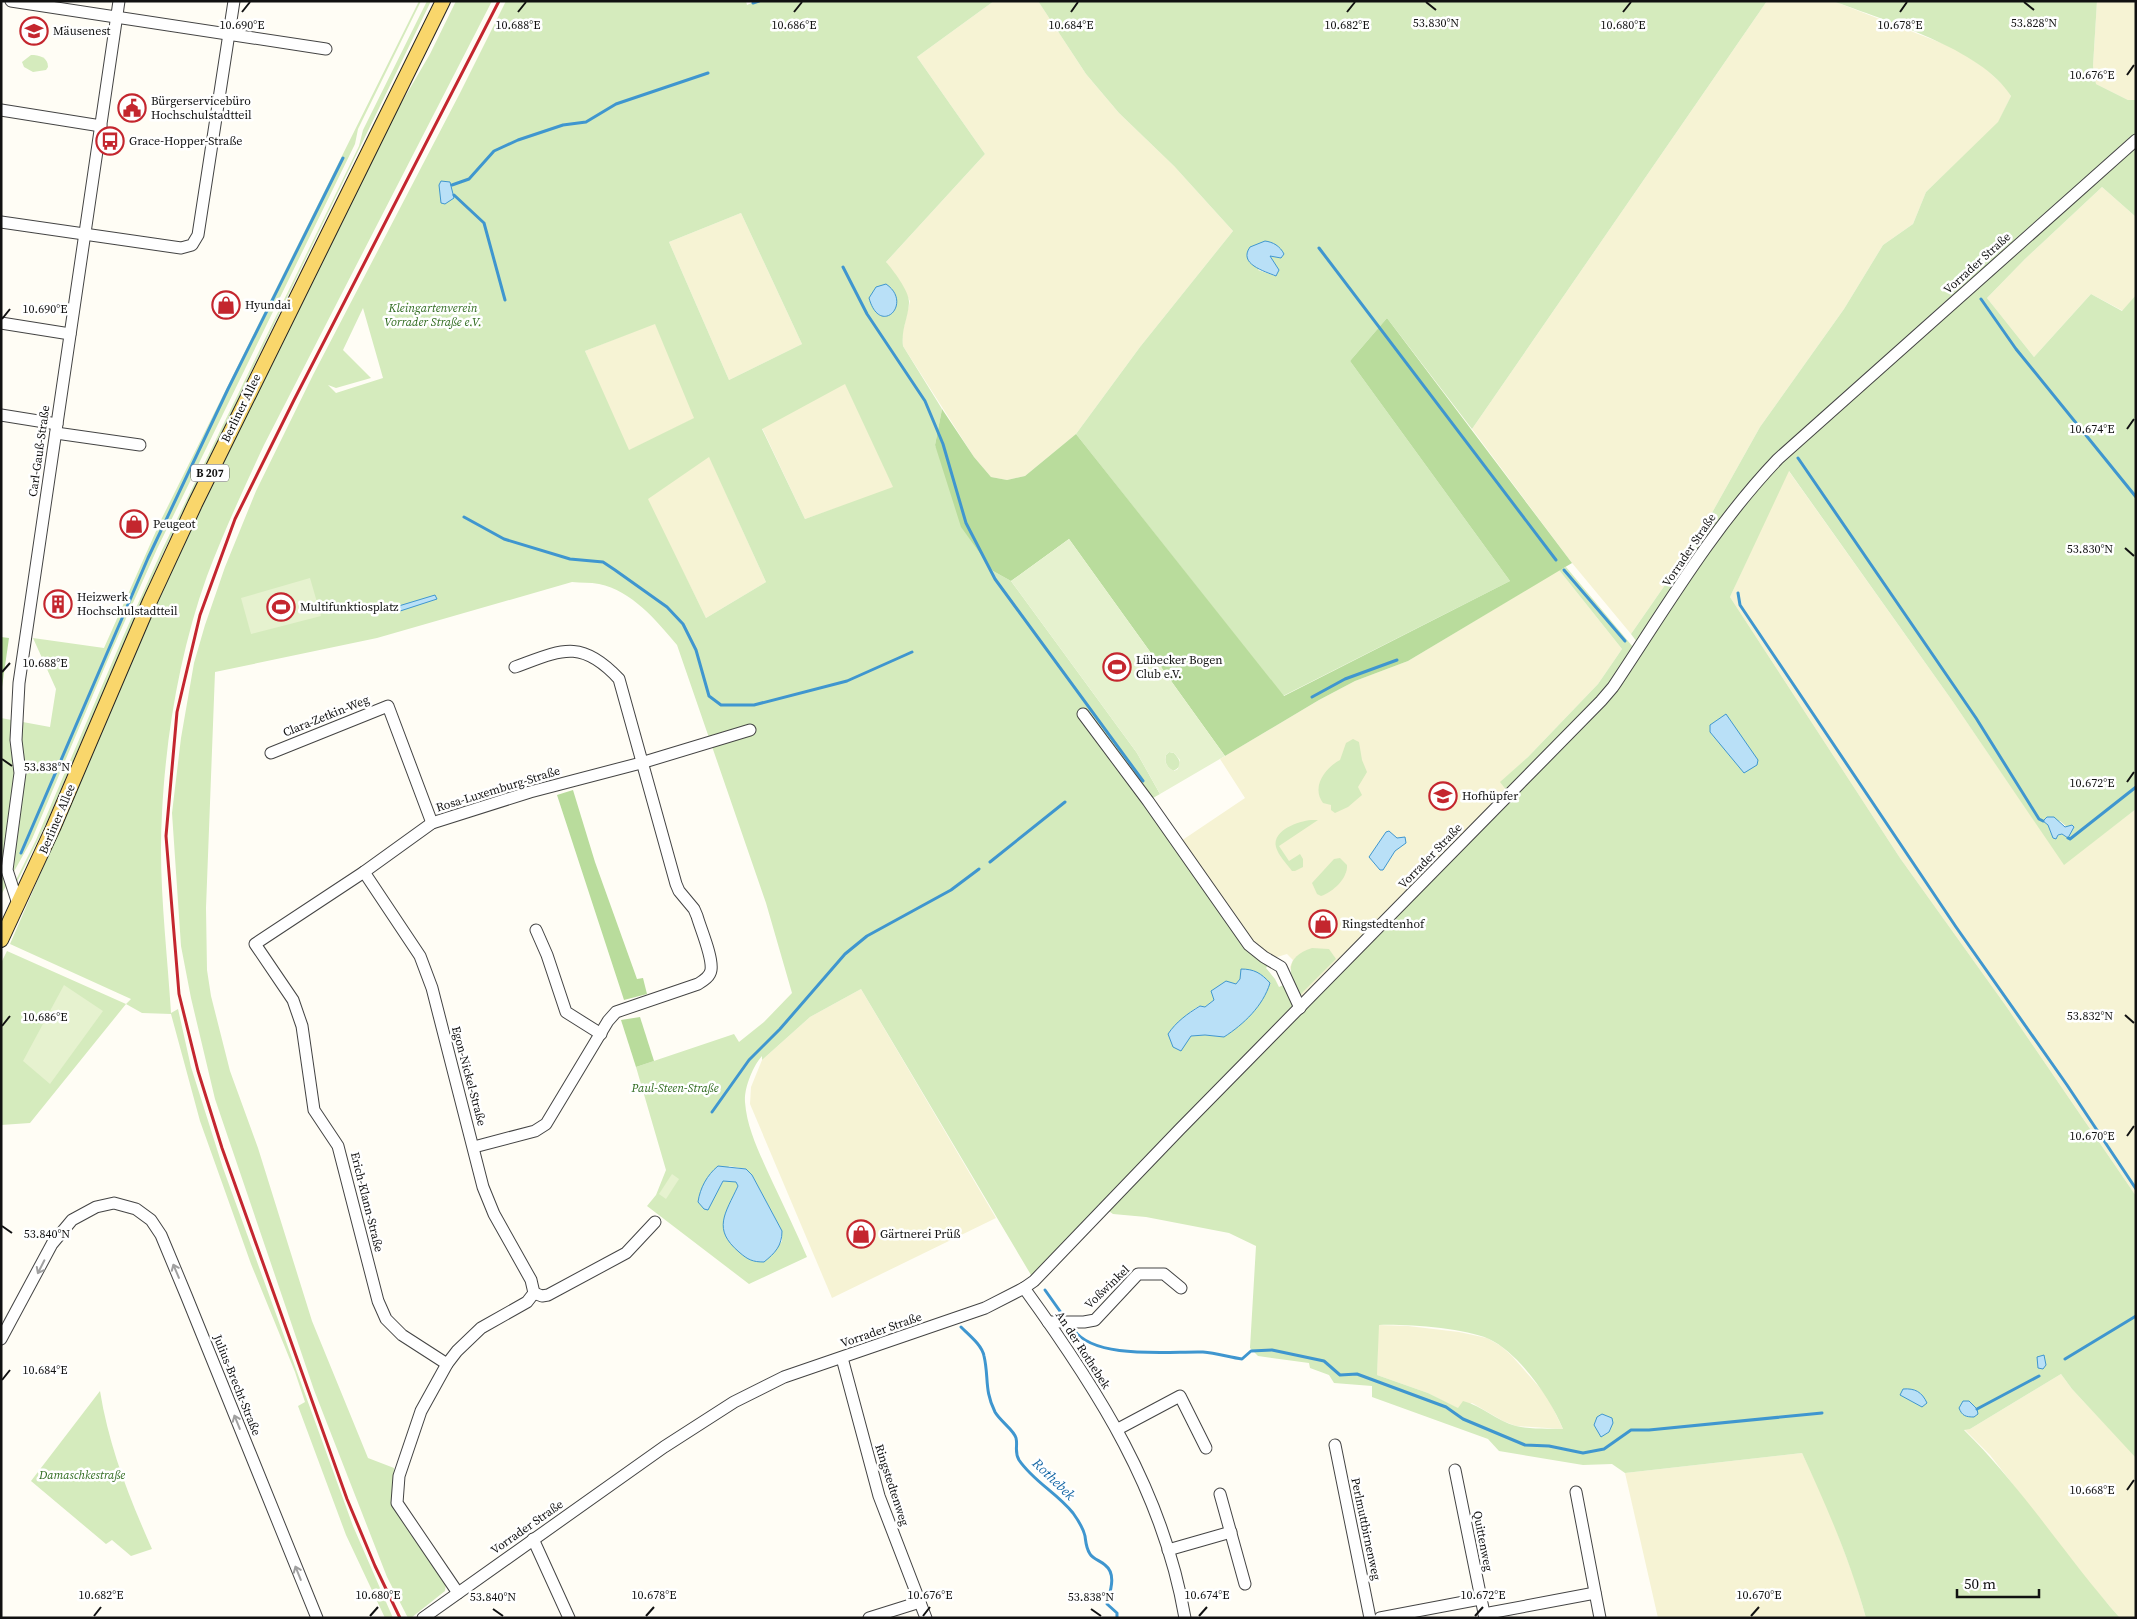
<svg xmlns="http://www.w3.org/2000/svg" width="2137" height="1619" font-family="'Source Serif 4',serif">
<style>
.farmland{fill:#f6f3d4}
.green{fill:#d5ebbd;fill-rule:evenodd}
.forest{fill:#b9dc9c}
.pitch{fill:#e6f2cf;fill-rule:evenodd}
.water{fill:#b9e0f7;stroke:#3f96cf}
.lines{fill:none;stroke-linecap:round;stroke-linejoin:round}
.stream{stroke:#3f96cf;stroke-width:3}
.minor-casing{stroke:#444;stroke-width:13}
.major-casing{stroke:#222;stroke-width:16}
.minor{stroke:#fff;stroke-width:11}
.major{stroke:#f9d66b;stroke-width:14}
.rail{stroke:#c4262e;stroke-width:3}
.oneway{stroke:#a0a0a0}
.ticks{fill:none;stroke:#111;stroke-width:2}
.labels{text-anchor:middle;stroke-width:5;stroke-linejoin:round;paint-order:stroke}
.shield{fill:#fff;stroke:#585858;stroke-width:1}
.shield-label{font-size:11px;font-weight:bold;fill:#111}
.poi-label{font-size:12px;fill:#111;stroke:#fff;text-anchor:start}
.street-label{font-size:12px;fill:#111;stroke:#fff}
.park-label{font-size:12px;font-style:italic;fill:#2f6b1f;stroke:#fff}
.water-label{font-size:14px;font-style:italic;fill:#1768a6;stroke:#fff}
.ticks-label{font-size:12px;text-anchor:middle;fill:#111;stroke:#fff;stroke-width:5;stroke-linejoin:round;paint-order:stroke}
</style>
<rect width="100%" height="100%" fill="#fffdf5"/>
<g class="farmland">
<polygon points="994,1 1038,1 1086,74 1119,113 1174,166 1233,231 1140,347 1076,434 1025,476 1007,480 991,477 974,457 903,346 902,335 910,301 886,262 985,154 917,57"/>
<polygon points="1767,1 1833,1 1957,49 1986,69 2006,88 2011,96 1998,123 1926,192 1913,224 1883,245 1844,309 1760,427 1699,536 1631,634 1572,563 1472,429"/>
<polygon points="2097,1 2136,1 2136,100 2128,100 2096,84 2093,66"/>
<polygon points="2102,187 2136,217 2136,295 2123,311 2091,294 2034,357 1987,298 2025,259"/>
<polygon points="741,213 802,344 729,380 669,242"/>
<polygon points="655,323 695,418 628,451 585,351"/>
<polygon points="845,383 894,488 805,519 762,428"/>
<polygon points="709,456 766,582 706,618 647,499"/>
<polygon points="1788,470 1951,699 2064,864 2136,809 2136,1196 2006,1006 1900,858 1730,597"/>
<polygon points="1559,570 1622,649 1598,684 1528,757 1501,782 1507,790 1302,997 1296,987 1290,967 1293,960 1287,954 1277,957 1272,957 1256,946 1181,841 1245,798 1220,759 1319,700 1355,681 1408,661"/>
<polygon points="861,989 996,1218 832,1298 750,1104 751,1087 762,1060 810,1017"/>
<polygon points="1378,1325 1408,1326 1459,1332 1487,1338 1501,1346 1512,1356 1547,1396 1563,1429 1516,1426 1503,1421 1472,1403 1459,1409 1428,1393 1377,1375"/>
<polygon points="2061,1374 2072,1389 2136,1457 2136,1618 2120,1618 2092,1586 1990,1455 1964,1429 1970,1429"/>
<polygon points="1802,1453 1828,1508 1855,1580 1866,1618 1658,1618 1625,1473"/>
</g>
<g class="green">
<polygon points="419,1 421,1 358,129 355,144 157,549 112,650 32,839 1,895 1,718 50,727 56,689 33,638 104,648 161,520"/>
<polygon points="427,1 431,1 164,551 45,826 17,882 16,880 36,840 123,637 162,550 359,146 363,130"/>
<path d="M456,1H492L264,445C244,488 224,531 207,576C180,651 166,734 162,813C158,880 167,947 171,1013L178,1009L191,1067L223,1168L353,1526L393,1618H385L346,1535L298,1406L305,1402L295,1372L251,1264L200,1121L171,1014L142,1013L126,1004L30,1123L1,1125V963L7,951L126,1004L131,999L10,944L157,604L201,507L389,124L430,54Z"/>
<path d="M506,1H746L747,5L756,1H994L917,57L985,154L886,262C893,270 910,292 909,303C908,319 901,329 903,346L942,409L935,445L993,571L1011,581L1137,753L1160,794L1144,803L1270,963L1266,968L1275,979L1279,987L1286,984L1295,1004L1507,791L1500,782L1528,757L1598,684L1622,649L1559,570L1566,567L1633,647L1637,642L1631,634L1699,536L1760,427L1844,309L1883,245L1913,224L1926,192L1998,122L2011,96C1981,48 1885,21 1833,1H2097L2093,66L2096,84L2128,100H2136V217L2102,187L2025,259L1987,298L2034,357L2091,294L2122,311L2136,295V809L2064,865L1951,699L1789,471L1730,597L1900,858L2006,1006L2136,1196V1458L2072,1389L2061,1374L1970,1429L1964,1430C2022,1487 2066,1557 2120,1618H1866C1850,1560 1827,1507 1802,1453L1625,1473L1612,1464L1583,1465L1499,1451L1488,1439L1372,1397V1386L1334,1383L1329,1375L1310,1368L1309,1363L1258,1356L1250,1348L1256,1246L1229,1233L1146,1217L1113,1214L1099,1204L1060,1252L1034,1280L861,989L810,1017L762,1060V1056C753,1066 744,1088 745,1102C747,1130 761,1156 772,1181C784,1206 796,1232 807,1257L749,1284L647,1206L656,1195L666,1170L636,1067L734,1034L739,1042L764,1022L792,993L766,903L677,645C656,620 632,591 599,584C590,582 581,583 572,582L377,638L215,672L206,908L207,970L211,996L230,1071L258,1148L312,1321L368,1458L394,1468L393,1503L402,1521L446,1584L445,1591L411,1618H408L387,1577L314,1390L215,1099L191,998L181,946L172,813L181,738L194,663L205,625L225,567L256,491L313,375L460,93ZM741,213L802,344L729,380L669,242ZM363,308L383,378L336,393L328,385L336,388L371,378L343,350ZM655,324L694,418L629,450L585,351ZM845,384L893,487L805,519L762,429ZM709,457L766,582L706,618L648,499ZM2060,821L2067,827L2068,838L2062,834L2053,838L2048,825ZM1240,979L1224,1037L1205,1035L1191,1036L1186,1043L1190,1012L1199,1006L1205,1007L1214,1000L1211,991L1236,984ZM729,1166L746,1169L752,1175L782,1231V1241L773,1254L729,1205L738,1186L736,1181H723L708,1210ZM1379,1325C1406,1324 1464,1328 1489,1339C1519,1353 1551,1399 1563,1429C1547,1428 1531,1430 1516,1426C1497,1421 1482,1406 1463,1401L1458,1408L1428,1393L1377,1375Z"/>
<path d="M1038,1H1767L1472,429L1387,318L1350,361L1510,581L1283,696L1076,434L1140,347L1233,231L1174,166L1119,113L1086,74ZM1277,245L1281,258L1270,256L1279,270L1276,276L1258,270Z"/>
<path d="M31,55C39,55 48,57 48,67L46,70L33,72L24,67L22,62Z"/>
<path d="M1353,739L1359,742L1362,760L1367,772L1358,787L1362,795L1348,807L1335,813L1331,810V805L1323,803C1311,787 1325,768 1340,760L1346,743Z"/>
<path d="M1169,752L1174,753C1180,760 1184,766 1173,771C1167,767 1164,763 1166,755Z"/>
<path d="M1311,820H1318L1279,846L1289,861L1300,854L1303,859V867L1295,871H1292C1287,864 1278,855 1276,847C1272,830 1299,821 1311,820Z"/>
<path d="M1340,858L1347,865C1348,878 1333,892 1321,896L1317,894L1312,883L1334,859Z"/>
<path d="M1312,948L1329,949L1336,959L1300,995C1288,974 1284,957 1312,948Z"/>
<path d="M100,1391C109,1447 129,1497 152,1549L131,1556L112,1540L106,1544L31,1481Z"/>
</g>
<g class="forest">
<polygon points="1387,318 1572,563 1408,661 1355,681 1319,700 1225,756 1069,539 1011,581 993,571 961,527 935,445 942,409 974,457 991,477 1007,480 1025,476 1076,434 1284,696 1510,581 1350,361"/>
<polygon points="1,637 9,638 1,694"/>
<polygon points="573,790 595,862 637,979 643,978 647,994 624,1000 557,795"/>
<polygon points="640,1017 654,1061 636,1067 621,1020"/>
</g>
<g class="pitch">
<path d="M1069,539L1225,756L1160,794L1137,753L1011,581ZM1169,752L1174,753L1180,760L1178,769L1174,771C1167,767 1164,763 1166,755Z"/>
<polygon points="310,578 321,616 251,634 241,598"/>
<polygon points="64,985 103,1011 50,1084 23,1061"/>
<polygon points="672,1174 679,1179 666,1199 659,1194"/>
</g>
<g class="water">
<polygon points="441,181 450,182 454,198 445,204 441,203 439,185"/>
<path d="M1265,241C1273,242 1280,246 1284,254L1281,258L1270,256L1279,270L1276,276C1264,271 1238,264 1250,247Z"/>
<path d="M886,284C914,303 880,338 869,298L876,287Z"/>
<polygon points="435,595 437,599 394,613 392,608"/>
<polygon points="1726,714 1758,760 1757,765 1744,773 1710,732 1710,725"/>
<polygon points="2047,817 2054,817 2065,827 2072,825 2074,827 2068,838 2062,834 2058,835 2056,839 2053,838 2048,825 2043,821"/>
<polygon points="1389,831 1397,838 1405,837 1406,843 1395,851 1383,870 1380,870 1369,857 1386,832"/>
<path d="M1241,969C1254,969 1261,973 1270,983C1263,1006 1244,1024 1224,1037L1205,1035L1191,1036L1181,1051L1173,1047L1168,1034C1176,1022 1187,1014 1200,1006L1205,1007L1214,1000L1211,991L1226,981L1236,984L1240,979Z"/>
<path d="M718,1166L746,1169L752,1175L782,1231C782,1246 775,1253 764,1262C753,1262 748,1260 739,1252C712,1229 725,1214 738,1186L736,1182L723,1181L708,1210L704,1209L698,1202C700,1188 707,1175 718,1166Z"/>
<polygon points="2044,1355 2046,1365 2043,1369 2038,1368 2037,1357"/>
<path d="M1903,1389C1915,1388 1922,1392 1927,1403L1922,1407L1900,1395Z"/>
<path d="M1963,1401H1969L1977,1409L1978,1414L1974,1417C1966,1417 1962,1416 1959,1408Z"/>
<polygon points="1602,1414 1612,1418 1613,1423 1609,1432 1601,1437 1594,1425 1597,1417"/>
</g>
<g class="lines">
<g class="stream">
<polyline points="753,3 759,1"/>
<polyline points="452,185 469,179 494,151 518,140 563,125 586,122 616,104 708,73"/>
<polyline points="454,195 484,223 505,300"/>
<polyline points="1319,248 1556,560"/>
<polyline points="843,267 867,314 925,401 943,444 966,523 995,579 1143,781"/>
<polyline points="1981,299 2016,349 2136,497"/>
<polyline points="1798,458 1976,718 2039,819 2043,821"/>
<polyline points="464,517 504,539 570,559 603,562 615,570 667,607 683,624 696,650 709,696 721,705 754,705 847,681 912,652"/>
<polyline points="1564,570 1625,641"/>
<polyline points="1738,593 1740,605 1956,927 2067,1085 2136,1189"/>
<polyline points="1312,697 1345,679 1397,660"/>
<polyline points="2068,838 2070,839 2136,787"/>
<polyline points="21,853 148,558 228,389 343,158"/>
<polyline points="990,862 1065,802"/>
<polyline points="712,1112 749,1060 780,1029 845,954 867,936 951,890 979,869"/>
<polyline points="1045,1290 1062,1314"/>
<path d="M961,1327C969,1335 982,1345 984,1356C989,1377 984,1390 995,1412C1000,1421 1014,1430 1016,1438C1018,1446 1014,1452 1019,1460C1033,1481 1057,1493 1073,1513C1078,1520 1083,1527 1085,1536C1086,1543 1086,1548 1090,1554C1093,1559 1101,1561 1105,1565C1117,1574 1110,1592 1107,1604L1117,1613V1618"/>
<path d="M1074,1330C1095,1360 1170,1351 1203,1352C1216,1353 1229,1357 1242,1359L1251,1351L1272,1350L1324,1361L1340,1375L1357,1374L1446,1407L1463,1419L1525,1445L1549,1446L1583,1453L1604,1449L1631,1430H1649L1822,1413"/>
<polyline points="2065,1359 2136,1316"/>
<polyline points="1977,1409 2039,1376"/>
</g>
<g class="minor-casing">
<g id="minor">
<polyline points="11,1 326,49"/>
<polyline points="1,110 101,126"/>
<polyline points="1,222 181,248 192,245 198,235 234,1"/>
<polyline points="1,323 70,334"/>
<polyline points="1,415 57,424"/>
<polyline points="56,433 140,445"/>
<polyline points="1083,714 1148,801 1249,945 1264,957 1281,967 1300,1008"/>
<polyline points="271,753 388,706 432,823"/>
<polyline points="364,872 420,956 432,988 483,1187 494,1214 531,1280 534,1293"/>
<polyline points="18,904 7,870 20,773 16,740 19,683 119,1"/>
<polyline points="536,930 547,955 566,1012 601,1034"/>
<path d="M474,1147L535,1131L546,1124L608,1021L616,1012L698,984C703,981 710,977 711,970C713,957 701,930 697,916L694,909L679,891L676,884L619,679C581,638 561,650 515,667"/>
<path d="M1024,1288C1098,1390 1163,1491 1185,1618"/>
<polyline points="534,1293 542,1296 548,1295 626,1253 655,1222"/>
<polyline points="1048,1322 1084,1322 1095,1320 1138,1274 1164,1274 1181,1288"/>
<polyline points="1,1339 52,1244 72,1220 96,1207 114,1203 136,1209 151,1220 161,1235 186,1295 317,1618"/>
<polyline points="842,1358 879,1496 926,1618"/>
<polyline points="447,1364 402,1335 386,1319 378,1301 338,1146 314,1110 302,1026 293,1000 255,944 364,872 432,823 530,792 641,763 750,730"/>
<polyline points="1118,1429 1180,1396 1206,1448"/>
<polyline points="1335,1445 1370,1618"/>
<polyline points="1455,1470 1485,1618"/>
<polyline points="1576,1492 1600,1618"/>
<polyline points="1220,1494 1245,1584"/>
<polyline points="533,1539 569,1618"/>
<polyline points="1168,1550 1231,1532"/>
<polyline points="458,1593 397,1503 399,1476 421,1411 447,1364 457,1351 481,1328 527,1302 534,1293"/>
<polyline points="1484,1614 1595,1593"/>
<path d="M423,1618L664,1447L734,1402L784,1377L985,1308L1024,1288L1034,1281L1180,1129L1601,701L1613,687C1665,609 1713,527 1778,459L2136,140"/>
<polyline points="869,1618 920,1602"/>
<polyline points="1380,1618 1480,1599"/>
</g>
</g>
<g class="major-casing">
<polyline id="major" points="1,940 53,828 150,601 195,504 443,1"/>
</g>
<use href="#minor" class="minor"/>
<use href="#major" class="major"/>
<polyline class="rail" points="400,1618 375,1566 347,1499 222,1148 198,1071 179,994 166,836 177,712 200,615 235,519 294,400 499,1"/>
</g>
<defs><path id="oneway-shaft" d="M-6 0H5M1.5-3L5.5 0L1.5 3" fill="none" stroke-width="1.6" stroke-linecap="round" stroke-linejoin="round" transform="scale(1.25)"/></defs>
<g class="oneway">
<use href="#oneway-shaft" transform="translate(41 1267) rotate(117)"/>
<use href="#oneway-shaft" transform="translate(176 1271) rotate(-113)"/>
<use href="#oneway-shaft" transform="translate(237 1422) rotate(-112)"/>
<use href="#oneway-shaft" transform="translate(298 1573) rotate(-112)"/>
</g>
<path class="ticks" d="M1426,2L1436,10M2024,2L2034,10M242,12L250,2M518,12L526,2M794,12L802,2M1071,12L1078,2M1347,12L1355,2M1623,12L1631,2M1900,12L1907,2M2127,75L2134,65M2,319L10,309M2127,429L2134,419M2125,548L2134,556M2,672L10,663M2,759L12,766M2127,782L2134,772M2125,1015L2134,1023M2,1026L10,1016M2127,1136L2134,1126M2,1226L12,1233M2,1380L10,1370M2127,1490L2134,1480M493,1609L503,1616M1091,1609L1101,1616M94,1616L101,1607M370,1616L378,1607M646,1616L654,1607M923,1616L930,1607M1199,1616L1207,1607M1475,1616L1483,1607M1751,1616L1759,1607"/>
<defs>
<g id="school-ring" transform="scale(1.4375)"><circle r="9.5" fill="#fff" stroke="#c4262e" stroke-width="1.5"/><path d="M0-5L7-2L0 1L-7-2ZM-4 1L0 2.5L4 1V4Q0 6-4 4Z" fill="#c4262e"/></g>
<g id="civic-ring" transform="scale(1.4375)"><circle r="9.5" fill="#fff" stroke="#c4262e" stroke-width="1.5"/><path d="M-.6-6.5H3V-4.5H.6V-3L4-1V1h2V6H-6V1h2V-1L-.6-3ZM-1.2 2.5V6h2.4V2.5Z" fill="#c4262e"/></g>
<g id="bus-ring" transform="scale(1.4375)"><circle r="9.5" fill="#fff" stroke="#c4262e" stroke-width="1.5"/><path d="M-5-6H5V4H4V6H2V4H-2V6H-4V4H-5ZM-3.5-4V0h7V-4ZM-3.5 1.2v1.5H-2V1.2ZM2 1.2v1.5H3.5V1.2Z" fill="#c4262e"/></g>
<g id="shop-ring" transform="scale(1.4375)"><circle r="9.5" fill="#fff" stroke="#c4262e" stroke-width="1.5"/><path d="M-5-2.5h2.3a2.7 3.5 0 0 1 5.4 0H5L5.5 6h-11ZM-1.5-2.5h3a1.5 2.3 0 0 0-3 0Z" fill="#c4262e"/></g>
<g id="building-ring" transform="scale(1.4375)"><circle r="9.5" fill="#fff" stroke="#c4262e" stroke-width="1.5"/><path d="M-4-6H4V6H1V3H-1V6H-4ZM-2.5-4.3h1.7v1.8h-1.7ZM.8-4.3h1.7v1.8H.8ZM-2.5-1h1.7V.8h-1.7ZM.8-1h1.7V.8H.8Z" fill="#c4262e"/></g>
<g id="stadium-ring" transform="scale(1.4375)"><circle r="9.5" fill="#fff" stroke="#c4262e" stroke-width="1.5"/><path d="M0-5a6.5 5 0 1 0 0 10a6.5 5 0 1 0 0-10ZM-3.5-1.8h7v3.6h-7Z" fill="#c4262e"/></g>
</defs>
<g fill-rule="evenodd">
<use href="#school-ring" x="34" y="31"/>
<use href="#civic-ring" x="132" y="108"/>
<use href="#bus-ring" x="110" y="141"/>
<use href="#shop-ring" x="226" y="305"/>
<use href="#shop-ring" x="134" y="524"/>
<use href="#building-ring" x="58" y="604"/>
<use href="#stadium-ring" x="281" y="607"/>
<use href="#stadium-ring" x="1117" y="667"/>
<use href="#school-ring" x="1443" y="796"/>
<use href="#shop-ring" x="1323" y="924"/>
<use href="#shop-ring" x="861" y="1234"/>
</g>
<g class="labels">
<rect class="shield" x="191" y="464.5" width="38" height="17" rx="4"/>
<g class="shield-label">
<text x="210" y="477">B 207</text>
</g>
<g class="poi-label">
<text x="53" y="35">Mäusenest</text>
<text x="151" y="105">Bürgerservicebüro<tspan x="151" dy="14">Hochschulstadtteil</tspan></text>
<text x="129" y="145">Grace-Hopper-Straße</text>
<text x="245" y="309">Hyundai</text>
<text x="153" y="528">Peugeot</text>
<text x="77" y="601">Heizwerk<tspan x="77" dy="14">Hochschulstadtteil</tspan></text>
<text x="300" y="611">Multifunktiosplatz</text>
<text x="1136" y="664">Lübecker Bogen<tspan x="1136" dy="14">Club e.V.</tspan></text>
<text x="1462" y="800">Hofhüpfer</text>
<text x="1342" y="928">Ringstedtenhof</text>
<text x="880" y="1238">Gärtnerei Prüß</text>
</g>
<g class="street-label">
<text transform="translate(1977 263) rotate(-42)" y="4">Vorrader Straße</text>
<text transform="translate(241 408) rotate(-64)" y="4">Berliner Allee</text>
<text transform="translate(39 451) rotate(-82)" y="4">Carl-Gauß-Straße</text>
<text transform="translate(1689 550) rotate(-56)" y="4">Vorrader Straße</text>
<text transform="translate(326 716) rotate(-22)" y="4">Clara-Zetkin-Weg</text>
<text transform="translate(498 789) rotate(-17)" y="4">Rosa-Luxemburg-Straße</text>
<text transform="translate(57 819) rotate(-67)" y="4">Berliner Allee</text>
<text transform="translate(1430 856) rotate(-46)" y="4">Vorrader Straße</text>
<text transform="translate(469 1076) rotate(75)" y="4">Egon-Nickel-Straße</text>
<text transform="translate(367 1202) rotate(76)" y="4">Erich-Klann-Straße</text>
<text transform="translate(1107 1287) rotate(-44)" y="4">Voßwinkel</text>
<text transform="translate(881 1330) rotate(-19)" y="4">Vorrader Straße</text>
<text transform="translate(1083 1350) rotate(57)" y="4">An der Rothebek</text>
<text transform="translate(237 1385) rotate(68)" y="4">Julius-Brecht-Straße</text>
<text transform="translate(892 1485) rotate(72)" y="4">Ringstedtenweg</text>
<text transform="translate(527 1527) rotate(-35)" y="4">Vorrader Straße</text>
<text transform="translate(1366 1529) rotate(78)" y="4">Perlmuttbirnenweg</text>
<text transform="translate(1483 1541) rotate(79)" y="4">Quittenweg</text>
</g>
<g class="park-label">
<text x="433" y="312">Kleingartenverein<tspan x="433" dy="14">Vorrader Straße e.V.</tspan></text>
<text x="675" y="1092">Paul-Steen-Straße</text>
<text x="82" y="1479">Damaschkestraße</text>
</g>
<g class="water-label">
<text transform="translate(1054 1479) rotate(44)" y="5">Rothebek</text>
</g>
</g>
<g class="ticks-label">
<text x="2034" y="27">53.828°N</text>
<text x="1436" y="27">53.830°N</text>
<text x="794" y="29">10.686°E</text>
<text x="242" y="29">10.690°E</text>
<text x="518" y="29">10.688°E</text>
<text x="1071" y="29">10.684°E</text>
<text x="1347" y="29">10.682°E</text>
<text x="1623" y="29">10.680°E</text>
<text x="1900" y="29">10.678°E</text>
<text x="2092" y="79">10.676°E</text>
<text x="45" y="313">10.690°E</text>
<text x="2092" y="433">10.674°E</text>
<text x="2090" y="553">53.830°N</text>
<text x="45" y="667">10.688°E</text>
<text x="47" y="771">53.838°N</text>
<text x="2092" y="787">10.672°E</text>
<text x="2090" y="1020">53.832°N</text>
<text x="45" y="1021">10.686°E</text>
<text x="2092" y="1140">10.670°E</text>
<text x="47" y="1238">53.840°N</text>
<text x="45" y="1374">10.684°E</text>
<text x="2092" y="1494">10.668°E</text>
<text x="101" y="1599">10.682°E</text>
<text x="378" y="1599">10.680°E</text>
<text x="654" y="1599">10.678°E</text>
<text x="930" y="1599">10.676°E</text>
<text x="1207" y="1599">10.674°E</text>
<text x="1483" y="1599">10.672°E</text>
<text x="1759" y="1599">10.670°E</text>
<text x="493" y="1601">53.840°N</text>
<text x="1091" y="1601">53.838°N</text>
</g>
<rect width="2137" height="1619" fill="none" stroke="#111111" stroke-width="5"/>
<path d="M1957 1589v8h82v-8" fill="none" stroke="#111111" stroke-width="2.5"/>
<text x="1964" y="1589" font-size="15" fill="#111111" stroke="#ffffff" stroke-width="4" paint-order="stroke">50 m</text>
</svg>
